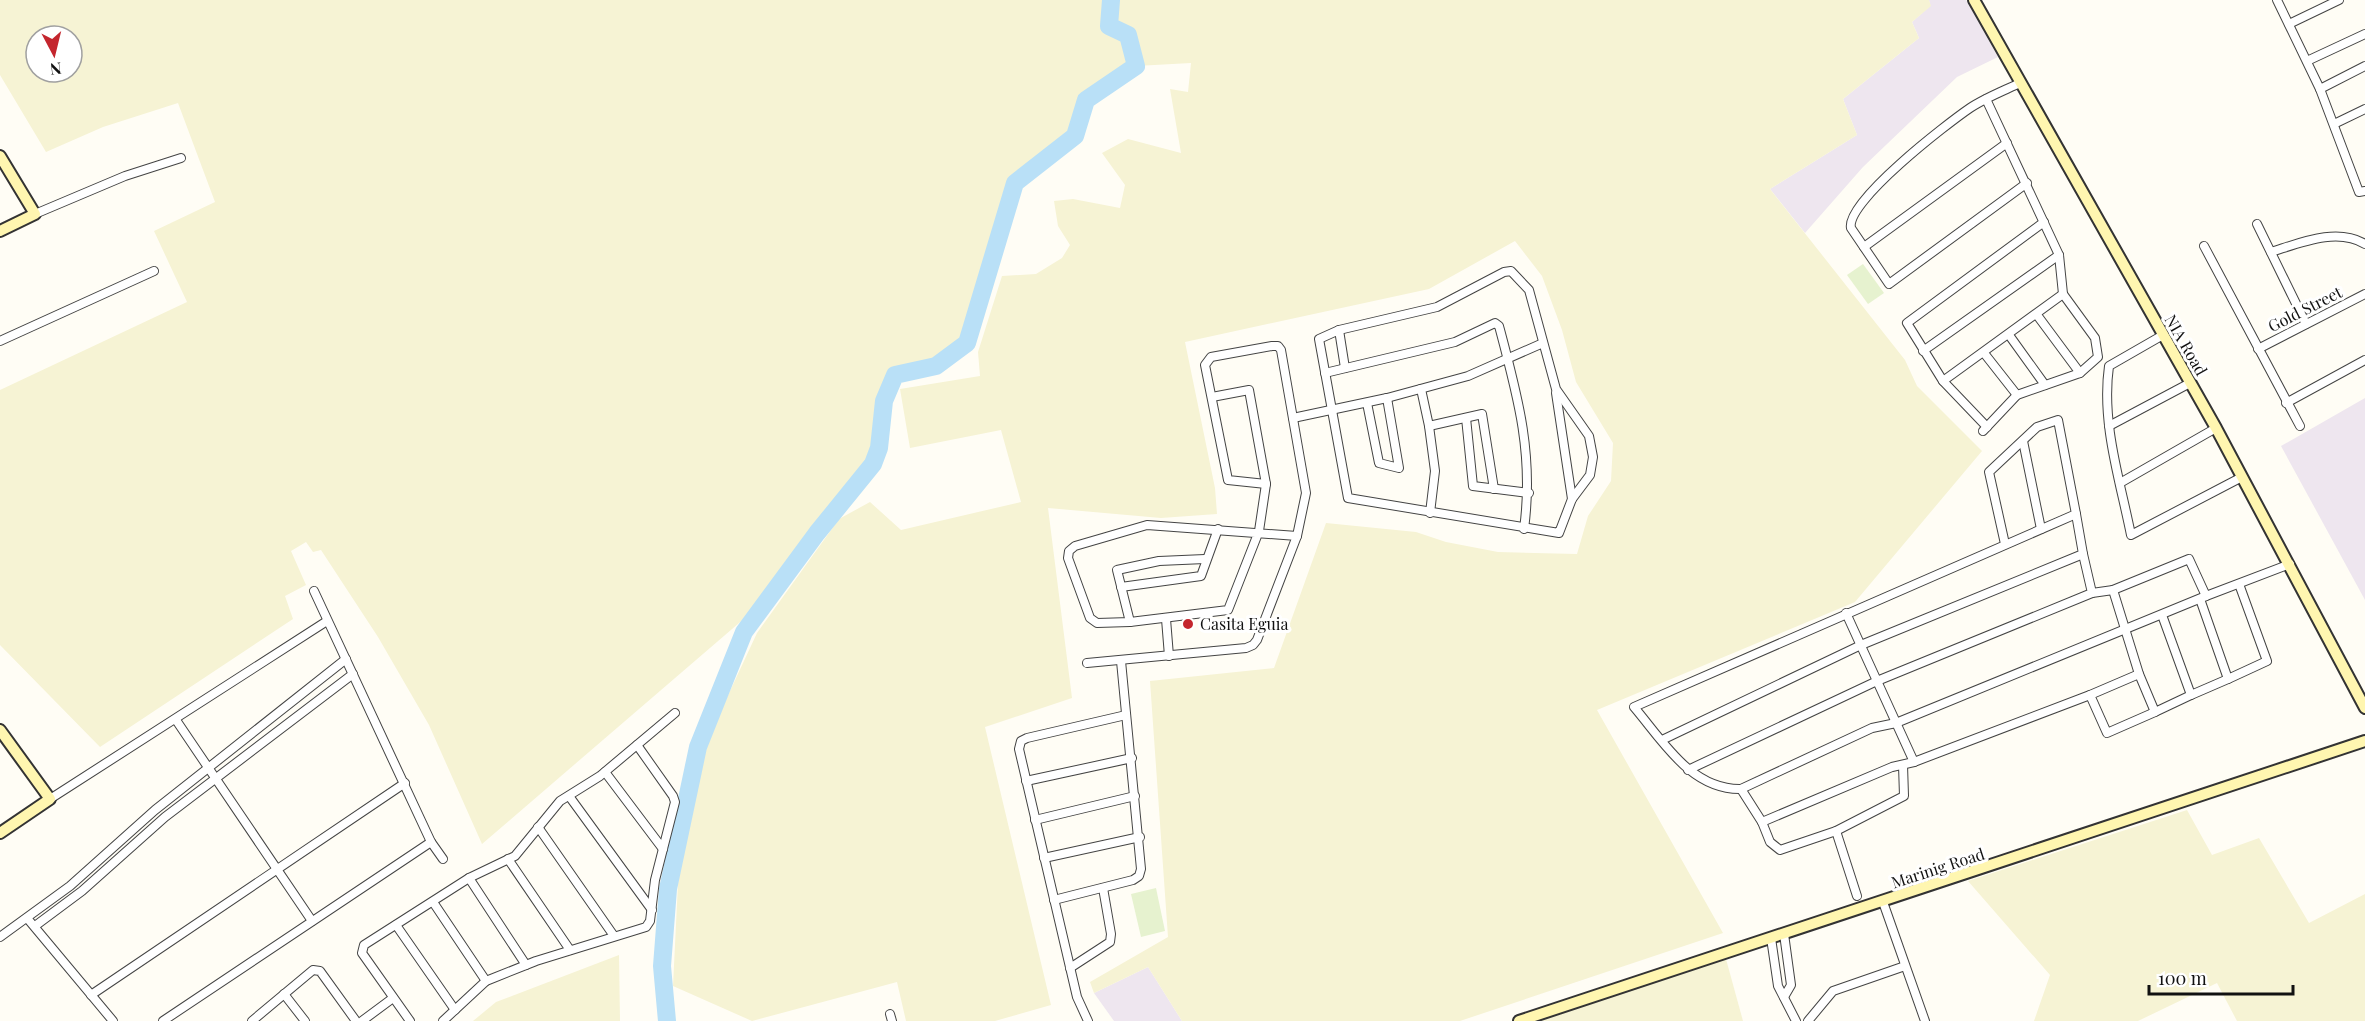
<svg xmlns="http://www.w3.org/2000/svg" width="2365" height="1021" font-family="'Playfair Display',serif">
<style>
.industrial{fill:#eee6ef}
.farmland{fill:#f6f3d4;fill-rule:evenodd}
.pitch{fill:#e6f2cf}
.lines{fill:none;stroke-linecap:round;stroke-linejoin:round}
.river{stroke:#b9e0f7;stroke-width:18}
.street-casing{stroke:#444;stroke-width:10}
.secondary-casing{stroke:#333;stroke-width:14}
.street{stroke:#fff;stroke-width:8}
.secondary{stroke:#fff6b0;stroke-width:10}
.poi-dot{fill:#c4262e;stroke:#fff;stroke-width:2}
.labels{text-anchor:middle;stroke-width:6;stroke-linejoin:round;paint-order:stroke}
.street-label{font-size:16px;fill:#111;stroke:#fff}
.poi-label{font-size:16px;fill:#111;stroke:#fff;text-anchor:start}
</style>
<rect width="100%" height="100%" fill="#fffdf5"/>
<g class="industrial">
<polygon points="1929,0 1966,0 1998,57 1957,77 1863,167 1805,233 1770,189 1857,135 1843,99 1919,38 1912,22 1930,6"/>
<polygon points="2365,398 2365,600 2281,446"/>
<polygon points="1148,967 1182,1021 1114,1021 1094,993"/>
</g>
<g class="farmland">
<path d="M0,0H1929L1931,6L1912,22L1919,38L1843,99L1857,135L1770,189L1905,360L1917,386L1982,451L1855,602L1597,710L1723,933L1460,1021H1182L1148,967L1094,993L1090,982L1168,937L1150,681L1274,668L1326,523L1416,532L1446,542L1498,552L1577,554L1588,516L1611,481L1613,443L1576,382L1562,330L1542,276L1515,241L1429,289L1185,342L1215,488L1217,514L1161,518L1048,508L1072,698L985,727L1051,1005L995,1021H906L897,982L752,1021L673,986L678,883L688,822L709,736L757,633L839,519L870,502L901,530L1021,502L1001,430L910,448L900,389L980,376L978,352L1002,276L1036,274L1062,258L1070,245L1058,226L1054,201L1073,199L1120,208L1125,185L1102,153L1128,139L1181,153L1170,89L1188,92L1191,63L1136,66L1086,100L1075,136L1015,183L967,343L936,366L895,375L884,401L879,448L842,489L753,611L482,844L429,725L378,637L321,550L313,552L306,542L291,551L306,585L285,596L293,619L100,747L0,645V390L187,302L154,231L215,202L178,103L103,127L46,152L0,75ZM36,36H72V72H36Z"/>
<polygon points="2187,810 2212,855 2259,838 2309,923 2365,894 2365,1021 2237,1021 2217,983 2138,1021 2034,1021 2050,975 1968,881"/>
<polygon points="619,955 620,1021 473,1021 496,1002"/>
<polygon points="1726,959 1743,1021 1539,1021"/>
</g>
<g class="pitch">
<polygon points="1863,264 1884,293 1868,304 1847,275"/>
<polygon points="1156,888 1165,931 1141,937 1131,894"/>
</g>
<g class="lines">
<polyline class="river" points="667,1021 662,966 668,889 698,747 744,632 817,533 873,464 879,448 884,401 895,375 936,366 967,343 1015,183 1075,136 1086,100 1136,66 1128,35 1109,26 1111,0"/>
<g class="street-casing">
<g id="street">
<polyline points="2277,0 2320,89 2365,66"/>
<polyline points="2289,24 2339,0"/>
<polyline points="2307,61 2365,34"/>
<path d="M2020,83C2003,91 1985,98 1970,108C1948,123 1845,202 1851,228L1889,284L2027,183"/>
<polyline points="2320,89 2359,192 2365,191"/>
<polyline points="2334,124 2365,109"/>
<polyline points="35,214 125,176 181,158"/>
<polyline points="2257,224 2306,324"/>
<polyline points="2204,246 2300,426"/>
<polyline points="1864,247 2007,143"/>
<path d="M2271,252C2300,243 2337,227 2365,244"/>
<polygon points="1511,271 1529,290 1556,389 1589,436 1593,457 1590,475 1572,499 1559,533 1348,498 1319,339 1339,330 1437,307 1504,272"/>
<polyline points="2037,315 2080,373"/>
<polyline points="1339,330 1345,368"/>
<polyline points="2009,335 2045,385"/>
<path d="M2163,335L2109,366C2101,423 2120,480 2131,535L2242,477"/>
<polyline points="0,341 154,271"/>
<polyline points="2258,349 2365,294"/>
<polyline points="1923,351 2059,255"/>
<polyline points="1984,353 2017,395"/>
<path d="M1325,373L1455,342L1495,323L1499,326C1518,397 1534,455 1524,529"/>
<polyline points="1943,381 2063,294"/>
<polyline points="1421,389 1429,426 1482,414 1494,489"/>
<polyline points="1556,393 1572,499"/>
<polyline points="1212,397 1249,390 1266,484 1259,531 1228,610 1130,622 1097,623 1090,618 1068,558 1069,551 1075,546 1147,525 1297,536"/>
<polyline points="1367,403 1379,463 1399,468 1387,398"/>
<polyline points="2286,403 2365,360"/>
<polyline points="1293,418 1387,398 1468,376 1543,343"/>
<polyline points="1466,418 1473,486 1529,493"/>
<polyline points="1429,426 1435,471 1430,513"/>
<polyline points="2109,426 2190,383"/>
<polyline points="1987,427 1943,381 1907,323 2044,222"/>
<polyline points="1983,431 2017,395 2080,373 2098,357 2095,338 2063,294 2059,255 1986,99"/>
<polyline points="2023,441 2041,529"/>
<polyline points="2120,483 2216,428"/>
<path d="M2005,544L1989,472L2037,427L2058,420L2076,514L1634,707C1663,741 1691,790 1741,789L1872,728L1896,723L2206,596L2290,564"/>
<polyline points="1121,587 1201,576 1218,529"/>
<polyline points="2113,590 2189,559 2206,596"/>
<polyline points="314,591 431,842 443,859"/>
<polyline points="2092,593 2113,590 2139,674 2155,712 2191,695"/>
<polyline points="2200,599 2228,679 2267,661 2239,584"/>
<polyline points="1846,613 1914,762 2090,695"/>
<polyline points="2162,615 2191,695 2228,679"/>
<polyline points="1166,619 1169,656"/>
<polyline points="1130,622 1117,570 1159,561 1205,559"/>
<polyline points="1087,663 1246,648 1253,645 1257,640 1297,536 1306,493 1281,350 1278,346 1272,346 1211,357 1205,365 1228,480 1266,484"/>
<polyline points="2139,674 2090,695 2107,733 2155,712"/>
<polyline points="176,720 312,921"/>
<polyline points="1662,740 1861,645 2083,554 2076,514"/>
<polyline points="1688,770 1877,681 2092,593 2083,554"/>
<polyline points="605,772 663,849"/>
<polyline points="1026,781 1132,758"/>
<polyline points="1741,789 1762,822 1892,767 1914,762"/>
<polyline points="569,796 652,910"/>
<polyline points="50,799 327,621"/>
<polyline points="1035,820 1135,796"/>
<polyline points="1762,822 1770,842 1780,850 1836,831 1904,796 1903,765"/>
<polyline points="538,827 614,936"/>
<polyline points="1836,831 1857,896"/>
<polyline points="1044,858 1140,837"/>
<polyline points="508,859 570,950"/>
<polyline points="469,878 526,965"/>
<polyline points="1054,900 1133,880 1139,876 1141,869 1121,661"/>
<polyline points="433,902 486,981"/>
<polyline points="1883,902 1925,1021"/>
<polyline points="27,918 113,1021"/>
<polyline points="396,925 455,1010"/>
<polyline points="35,926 82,891 165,817 353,674"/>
<polyline points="1784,934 1791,985 1784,997"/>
<polyline points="0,937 70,886 155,810 346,659"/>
<polyline points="1771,938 1778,986 1796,1021"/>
<polyline points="1070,968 1110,942 1111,934 1103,888"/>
<polyline points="284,994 305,1021"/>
<polyline points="91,995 405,783"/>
<polyline points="890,1014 892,1021"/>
<polyline points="163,1021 431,842"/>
<polyline points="252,1021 313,970 320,971 356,1021"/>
<polyline points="362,1021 393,998"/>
<polyline points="410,1021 362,953 364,945 469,878 515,856 560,801 600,776 675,713"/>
<polyline points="443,1021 486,981 536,961 646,927 650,921 655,880 675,802 673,796 637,745"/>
<polyline points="1088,1021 1077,997 1019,749 1021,741 1027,738 1126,715"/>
<polyline points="1808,1021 1833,991 1905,966"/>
</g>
</g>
<g class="secondary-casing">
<g id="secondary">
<polyline points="1974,0 2216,428 2365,708"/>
<polyline points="0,156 35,214 0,231"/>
<polyline points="0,730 50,799 0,833"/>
<polyline points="1519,1021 2365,741"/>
</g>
</g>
<use href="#street" class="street"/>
<use href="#secondary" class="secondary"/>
</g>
<circle class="poi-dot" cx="1188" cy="624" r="6"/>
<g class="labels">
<g class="street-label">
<text transform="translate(2305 309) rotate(-27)" y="6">Gold Street</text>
<text transform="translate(2186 345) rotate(60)" y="6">NIA Road</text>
<text transform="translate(1938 868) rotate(-18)" y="6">Marinig Road</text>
</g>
<g class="poi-label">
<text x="1200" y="630">Casita Eguia</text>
</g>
</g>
<g transform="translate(54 54) rotate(173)"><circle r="28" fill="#ffffff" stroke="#a0a0a0" stroke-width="1.5"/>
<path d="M0-4.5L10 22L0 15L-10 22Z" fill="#c4262e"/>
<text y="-9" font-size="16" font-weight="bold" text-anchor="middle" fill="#111111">N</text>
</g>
<path d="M2149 985v9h144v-9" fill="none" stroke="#111111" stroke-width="3"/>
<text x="2158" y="985" font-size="18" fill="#111111" stroke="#ffffff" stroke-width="4.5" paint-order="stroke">100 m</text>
</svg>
